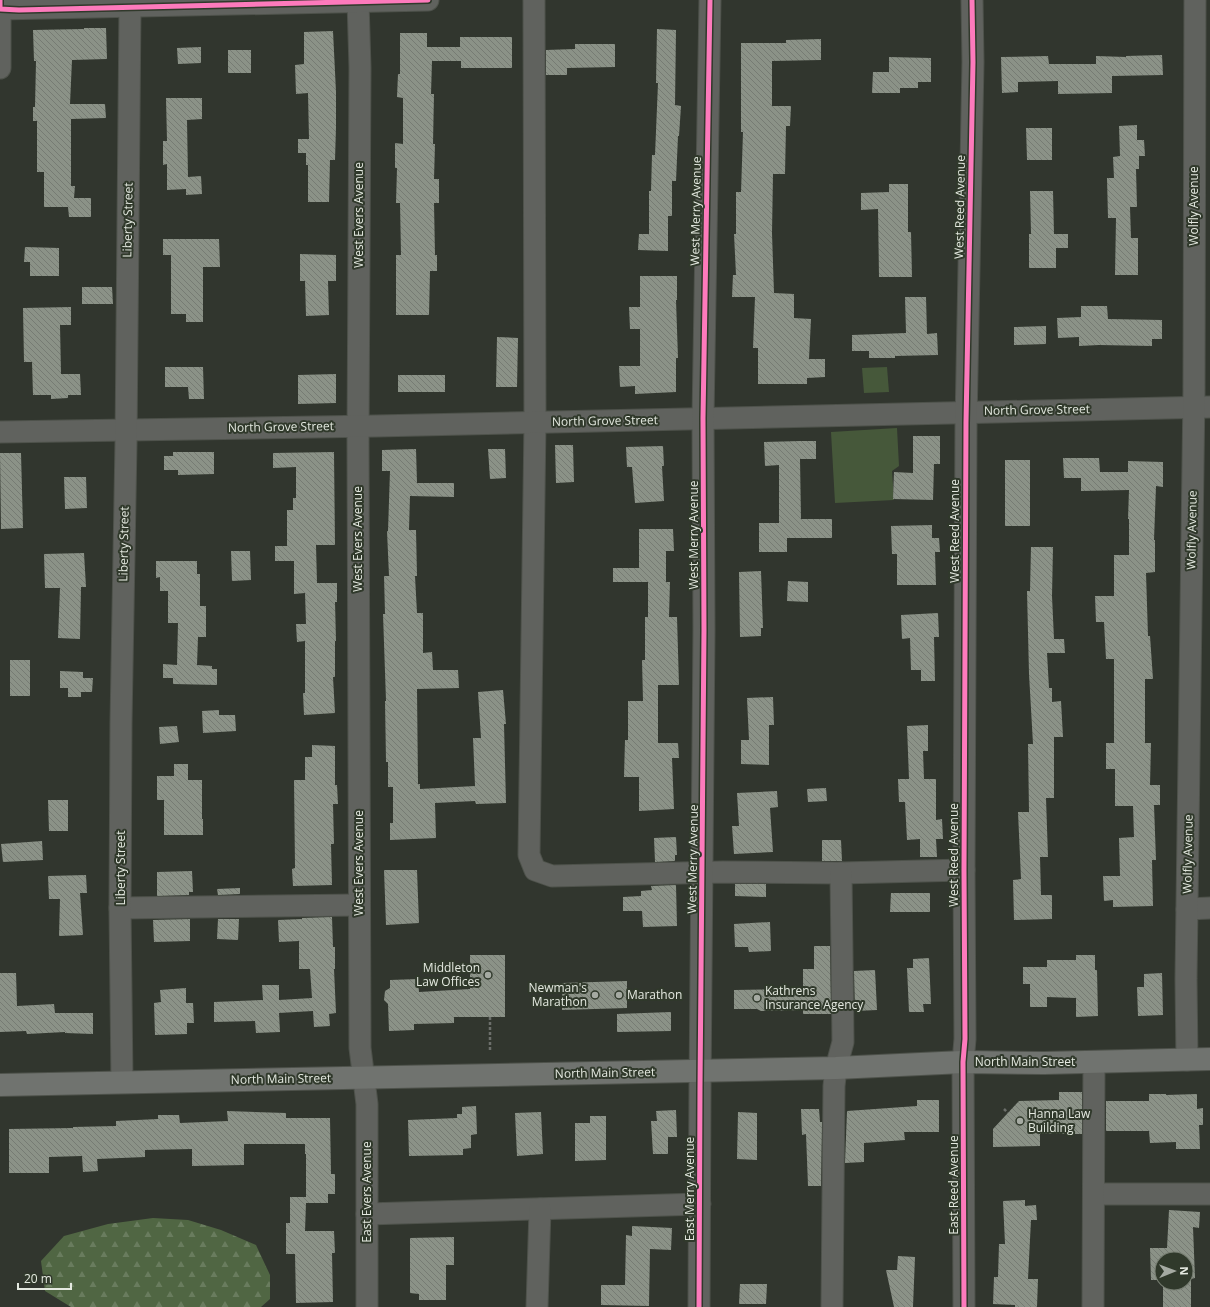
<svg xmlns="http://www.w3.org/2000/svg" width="1210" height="1307" font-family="'Open Sans',sans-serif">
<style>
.grass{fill:#46583a}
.forest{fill:url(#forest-firs)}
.building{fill:url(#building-back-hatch)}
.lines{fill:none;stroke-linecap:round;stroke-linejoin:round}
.minor-casing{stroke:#4e524b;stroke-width:23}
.major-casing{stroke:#4e524b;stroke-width:24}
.path{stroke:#6c6f6b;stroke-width:2.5;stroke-dasharray:3 2;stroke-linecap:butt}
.minor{stroke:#60625e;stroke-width:21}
.major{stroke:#70736f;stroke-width:22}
.cycleway-casing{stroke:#30392b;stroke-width:8}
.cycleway{stroke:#fd7abc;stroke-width:5}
.poi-dot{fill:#a5aaa2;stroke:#30392b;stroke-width:1.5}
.labels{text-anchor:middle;stroke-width:4;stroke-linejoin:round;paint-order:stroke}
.street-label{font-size:12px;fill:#e4e9e0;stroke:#30392b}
.poi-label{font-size:12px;fill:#e4e9e0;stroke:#30392b;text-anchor:start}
</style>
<defs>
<pattern id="forest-firs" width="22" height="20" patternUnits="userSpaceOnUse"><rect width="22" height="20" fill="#506643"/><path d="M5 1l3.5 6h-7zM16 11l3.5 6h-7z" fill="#697c5e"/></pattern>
<pattern id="building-back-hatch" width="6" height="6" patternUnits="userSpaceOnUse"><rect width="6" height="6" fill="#8b9287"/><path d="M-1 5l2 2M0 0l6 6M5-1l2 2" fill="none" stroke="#767b73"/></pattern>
</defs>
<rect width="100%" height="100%" fill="#31362e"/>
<g class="grass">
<polygon points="887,367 889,392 864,393 862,368"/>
<polygon points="897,428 899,466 892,471 894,500 835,503 831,432"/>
</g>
<polygon class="forest" points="153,1218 188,1220 221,1230 256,1245 270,1275 270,1299 261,1307 71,1307 45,1291 41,1261 64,1236 108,1224"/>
<g class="building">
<polygon points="84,28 106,28 107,59 72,60 70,104 105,104 106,118 71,119 71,186 75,186 74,198 91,198 91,217 69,217 68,207 44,207 44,172 37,172 37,121 33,121 33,107 35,107 36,61 34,61 33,30 84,29"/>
<polygon points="657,29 676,30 675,105 681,106 679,136 678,136 676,181 672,181 672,216 668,216 668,251 638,250 639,234 649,234 649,191 651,191 652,155 655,155 658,83 656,83"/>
<polygon points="333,31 336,92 336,127 335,160 330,160 329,202 308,202 308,165 306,165 306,153 298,153 298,139 309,139 308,93 296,94 295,65 304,64 304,32"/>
<polygon points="400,33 427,33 427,47 460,47 460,37 512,37 512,68 461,68 461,61 432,61 431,94 434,94 433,144 435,144 434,179 439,179 439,203 434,203 435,255 437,255 437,271 430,271 429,315 396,315 396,255 401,255 400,203 396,203 397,168 395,168 395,143 403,144 403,98 397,97 398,74 400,74"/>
<polygon points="821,39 821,60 772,61 772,106 791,106 790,126 786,126 785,174 773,174 772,233 774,293 794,294 794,318 811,319 809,359 825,359 825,377 807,378 807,384 758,384 758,348 753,348 755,297 732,297 733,275 736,275 734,234 736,234 736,192 741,192 743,132 741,132 741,43 786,43 786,40"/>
<polygon points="575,44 615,44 615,67 567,68 567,75 546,75 546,50 575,49"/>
<polygon points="201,47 201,63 178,64 177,48"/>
<rect x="228" y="50" width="23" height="23"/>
<polygon points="1162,55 1163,75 1112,76 1112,93 1058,94 1058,81 1018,82 1018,92 1002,93 1001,57 1048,56 1049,64 1096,64 1096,56 1126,57 1126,56"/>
<polygon points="889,57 931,58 931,82 918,82 918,88 900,88 900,93 872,93 873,72 889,72"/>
<polygon points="166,98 202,98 202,119 187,120 188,177 201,176 202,194 186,195 186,189 167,190 167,164 163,165 163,141 167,141"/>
<polygon points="1137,125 1137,140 1144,140 1145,156 1139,156 1139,169 1136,169 1137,207 1130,207 1131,238 1138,238 1138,275 1115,275 1116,218 1108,218 1107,178 1114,178 1113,157 1120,156 1119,126"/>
<polygon points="1026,128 1052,128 1052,160 1027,160"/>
<polygon points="889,184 908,184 908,232 911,232 912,277 879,277 878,209 861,210 861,193 889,192"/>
<polygon points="1030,191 1053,191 1054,234 1068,234 1068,248 1056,248 1056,268 1029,268 1029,234 1031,234"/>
<polygon points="163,239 219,239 220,267 203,267 203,322 186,322 186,314 171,314 171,255 163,255"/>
<polygon points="25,247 59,248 59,276 30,276 30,262 24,262"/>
<polygon points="300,254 336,255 336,281 328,281 329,315 306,316 305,281 300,281"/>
<polygon points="640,276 677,276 677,300 676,300 678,358 676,358 676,392 635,394 635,386 620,387 619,366 640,366 640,329 630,329 629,307 640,307"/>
<polygon points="82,287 112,287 113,304 82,304"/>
<polygon points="905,297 926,297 927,334 937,333 938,355 895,356 895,358 869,358 869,351 852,351 852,335 906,333"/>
<polygon points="1081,306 1107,306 1108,319 1162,320 1162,339 1152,339 1152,346 1099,345 1079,346 1079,337 1058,338 1057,318 1081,317"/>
<polygon points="71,307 71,325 60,325 61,374 80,374 81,395 68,395 68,398 51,399 51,395 33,395 32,362 24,362 23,308"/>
<polygon points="1046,326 1046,344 1014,345 1014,327"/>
<polygon points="497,337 518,338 517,387 496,387"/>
<polygon points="165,367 203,367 204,399 189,399 188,387 165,387"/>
<polygon points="336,374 336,403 298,404 298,375"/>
<rect x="398" y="375" width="47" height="17"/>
<polygon points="913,436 940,436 940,464 934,464 933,500 893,499 894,472 913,473"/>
<polygon points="800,441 816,441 816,459 800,459 801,519 832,519 832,538 787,538 787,552 759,552 759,523 779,523 779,465 765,466 764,442"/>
<polygon points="555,445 573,445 574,482 556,483"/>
<polygon points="663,446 664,466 662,466 664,501 635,503 632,467 627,467 626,447"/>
<polygon points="416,449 417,483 454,483 454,497 410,496 409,530 416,530 417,576 415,576 417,613 423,613 423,653 432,652 433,670 458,670 459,688 417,689 418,784 420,784 420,789 475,786 473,738 481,738 478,692 503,690 506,724 504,724 506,803 476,804 475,801 435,803 436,838 390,840 390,823 393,823 393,787 388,787 388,762 386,762 385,701 386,701 383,614 385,614 384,576 389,576 387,531 388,531 390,471 382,471 382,450"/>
<polygon points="488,449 505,449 506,478 490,479"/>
<polygon points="173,452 214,452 214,474 178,475 178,470 164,470 164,456 173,456"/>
<polygon points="334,452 335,545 316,545 317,583 337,583 337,602 335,602 336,641 335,641 335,677 333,677 335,713 304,715 303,693 305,693 305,641 297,642 296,624 306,624 305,593 294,594 294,561 275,561 275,546 287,546 287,510 293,510 293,498 296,498 296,467 273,468 273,453"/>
<polygon points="0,453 21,453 23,528 1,529"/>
<polygon points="1063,458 1099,458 1100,472 1128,472 1128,461 1163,462 1163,487 1156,486 1154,540 1155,540 1155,572 1146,573 1148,636 1150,636 1153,679 1145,679 1145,743 1151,743 1150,785 1160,785 1160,805 1154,805 1156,860 1152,860 1153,906 1113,907 1113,900 1104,901 1103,876 1120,876 1119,838 1134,837 1133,806 1115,806 1115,769 1106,769 1106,743 1114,743 1114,659 1106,659 1104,622 1096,622 1095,596 1114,596 1114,555 1129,555 1129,519 1128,519 1129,490 1081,491 1081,478 1064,478"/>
<rect x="1005" y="460" width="25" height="66"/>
<polygon points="64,477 86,477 87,508 65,509"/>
<polygon points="932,525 932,538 939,538 940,552 935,552 936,585 897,585 897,554 892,554 891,526"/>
<polygon points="639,529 673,529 674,551 666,551 666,582 670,582 669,617 677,617 679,685 658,685 658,743 678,743 679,758 672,758 674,809 639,811 639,777 624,777 625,740 628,740 628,701 643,701 642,660 645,660 645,617 648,617 648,582 613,582 613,568 639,568"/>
<polygon points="1031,547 1053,547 1052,596 1054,639 1064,639 1065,653 1047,653 1049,688 1052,688 1052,702 1061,701 1063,737 1054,737 1054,798 1046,798 1048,857 1040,857 1041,895 1052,895 1052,919 1014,920 1013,880 1021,879 1018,812 1029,812 1028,744 1033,744 1029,674 1027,591 1030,591"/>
<polygon points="231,551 250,551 251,580 232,581"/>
<polygon points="84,553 86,587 81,587 80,639 58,638 60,588 45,588 44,554"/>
<polygon points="156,561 197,561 197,574 200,574 200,606 206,606 206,637 198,637 197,665 212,666 212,669 217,669 217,685 173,684 173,678 163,678 163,664 177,665 178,623 168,623 168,591 160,591 160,577 156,578"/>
<polygon points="761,571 763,628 761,628 761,636 740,637 739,572"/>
<polygon points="788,581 808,582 808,602 787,601"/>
<polygon points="938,613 939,637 934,637 935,681 921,681 921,670 911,670 910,638 902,639 901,615"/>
<rect x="10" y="660" width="20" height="36"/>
<polygon points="60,671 83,672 83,678 93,678 92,692 81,692 81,697 68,697 68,688 60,688"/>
<polygon points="773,697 774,725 769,725 769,765 741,764 741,740 749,740 747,698"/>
<polygon points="219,710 219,715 235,715 236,731 203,733 202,711"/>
<polygon points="928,725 928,751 923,751 924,779 936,779 936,820 942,819 943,839 936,839 937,857 920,857 920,839 907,840 905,802 899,802 898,779 909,779 907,726"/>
<polygon points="177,726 179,742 160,744 159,727"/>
<polygon points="312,745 335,746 335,785 337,785 338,804 333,804 334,844 331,844 332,885 293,886 292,869 295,868 294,780 305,780 305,757 312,757"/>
<polygon points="174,764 188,764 188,780 202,780 202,819 203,819 203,835 164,835 164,800 157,800 157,776 174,776"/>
<polygon points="826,788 827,801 808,802 807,789"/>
<polygon points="777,791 778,807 770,808 773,852 734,854 732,826 739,826 737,793"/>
<polygon points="48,800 68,800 68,831 49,831"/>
<polygon points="676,837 677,855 675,855 675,861 655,862 654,838"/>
<polygon points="822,840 841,840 842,861 822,861"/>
<polygon points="42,841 43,860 3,862 1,844"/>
<polygon points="384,870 417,870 419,923 386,925"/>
<polygon points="192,871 193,892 189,892 189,895 157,896 157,872"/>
<polygon points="86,875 87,893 80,893 83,935 59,936 60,899 49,899 48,876"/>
<polygon points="735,884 766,884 766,897 735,896"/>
<polygon points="676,885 677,926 643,927 642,911 623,911 623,897 641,896 641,891 652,890 651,886"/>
<polygon points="240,888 240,894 218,895 217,889"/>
<polygon points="891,893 930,893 930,912 890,912"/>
<polygon points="332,917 333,947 335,947 335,969 334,969 336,1013 329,1014 330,1026 314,1027 313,1011 279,1013 280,1032 256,1033 255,1021 214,1022 214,1002 263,1000 262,985 279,985 279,1000 312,998 310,969 299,969 299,941 279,942 278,920 302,919 302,918"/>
<polygon points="190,919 190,941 154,942 153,920"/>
<polygon points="218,919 239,919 238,940 217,939"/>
<polygon points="770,922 771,951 749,952 748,947 735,947 734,924"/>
<polygon points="814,946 830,946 831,1014 803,1014 803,1010 761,1011 757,1009 734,1009 734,990 803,989 803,969 814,969"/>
<polygon points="470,955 505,955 505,1017 454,1017 454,1023 414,1024 414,1030 389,1031 388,1004 384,1000 385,991 390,988 390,980 418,979 419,992 470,989"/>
<polygon points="1076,955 1095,955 1095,970 1097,970 1098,1016 1076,1017 1076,998 1047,997 1047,1007 1030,1007 1030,984 1023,984 1023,967 1047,967 1047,960 1076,960"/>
<polygon points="929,958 931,1004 923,1004 924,1012 909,1012 907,968 913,968 913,959"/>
<polygon points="875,970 877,1010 855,1011 854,971"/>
<polygon points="0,973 16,973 17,1006 54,1004 55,1013 93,1013 93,1034 65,1033 65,1032 27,1034 26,1031 0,1032"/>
<polygon points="1162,973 1163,1015 1138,1016 1137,987 1144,987 1144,974"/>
<polygon points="627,981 627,1008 562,1010 562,983"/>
<polygon points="186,988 186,1003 193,1003 194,1023 187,1023 187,1034 155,1035 154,1003 161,1002 160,990"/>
<polygon points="671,1012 671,1031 617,1032 617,1014"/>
<polygon points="1059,1092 1082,1092 1082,1134 1040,1134 1040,1146 993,1147 993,1129 1019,1101 1059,1100"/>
<polygon points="1149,1094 1166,1094 1166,1095 1197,1094 1197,1109 1203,1108 1203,1125 1199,1125 1200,1149 1176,1149 1176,1142 1150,1143 1149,1131 1106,1131 1106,1101 1149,1101"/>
<polygon points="917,1100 939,1100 939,1132 904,1132 905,1140 864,1143 864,1162 845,1163 847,1111 917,1106"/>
<polygon points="476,1106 477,1134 471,1135 471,1148 463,1149 463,1155 409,1156 408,1120 457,1118 457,1114 462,1114 462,1107"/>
<polygon points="801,1109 819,1109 820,1122 822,1122 821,1186 808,1186 806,1134 802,1135"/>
<polygon points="676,1110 677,1137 668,1137 668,1154 653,1154 651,1121 657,1121 656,1111"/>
<polygon points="227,1111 286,1113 286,1118 330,1118 331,1174 335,1174 335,1194 328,1194 328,1203 306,1203 305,1231 334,1231 335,1253 332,1253 333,1302 296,1303 295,1254 286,1254 286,1223 290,1223 290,1197 306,1197 306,1154 305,1154 305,1144 244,1144 244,1165 192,1166 192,1149 145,1150 145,1157 97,1159 98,1171 83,1172 82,1156 49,1157 49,1173 9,1173 9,1129 73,1128 73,1127 116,1126 116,1121 158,1119 158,1115 179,1115 180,1123 228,1121"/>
<polygon points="541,1112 543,1154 517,1156 515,1113"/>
<polygon points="738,1112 757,1113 757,1160 737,1159"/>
<polygon points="590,1116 606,1116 606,1160 575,1161 575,1123 590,1123"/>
<polygon points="1025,1200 1025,1206 1036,1205 1037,1220 1031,1220 1028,1279 1038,1279 1037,1307 1015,1307 1015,1305 993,1304 994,1277 998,1277 999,1244 1005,1244 1003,1201"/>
<polygon points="1169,1210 1200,1212 1199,1228 1193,1227 1195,1278 1191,1279 1191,1307 1163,1307 1163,1283 1186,1283 1186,1259 1162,1259 1162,1280 1151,1280 1150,1248 1167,1248"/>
<polygon points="632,1226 672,1228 671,1250 650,1249 649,1306 601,1305 601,1285 625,1285 626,1235 632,1236"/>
<polygon points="454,1237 454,1265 446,1265 446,1300 419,1300 419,1294 410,1293 410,1238"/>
<polygon points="898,1256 915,1257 913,1307 894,1307 886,1270 897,1270"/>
<polygon points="740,1284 767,1284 766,1304 739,1304"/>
</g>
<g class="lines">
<g class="minor-casing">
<g id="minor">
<polyline points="534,0 535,422 529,855 535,870 552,876 723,872 841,873 964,870"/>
<polyline points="358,1 360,68 358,439 360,1048 367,1104 367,1307"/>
<polyline points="0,9 428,0"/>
<polyline points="0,68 0,0"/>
<polyline points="0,432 376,426 1210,407"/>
<polyline points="120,908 359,905"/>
<polyline points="1187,909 1210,908"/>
<polyline points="1187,1060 1186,979 1194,391 1195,0"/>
<polyline points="122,1082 120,908 121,723 126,442 130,7"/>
<polyline points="1094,1194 1210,1194"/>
<polyline points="367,1214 700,1204"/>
<polyline points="537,1307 540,1209"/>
<polyline points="699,1307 700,1088 704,630 703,418 710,0"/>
<polyline points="832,1307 834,1086 836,1068 843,1042 841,873"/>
<polyline points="964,1307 963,1062 965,1039 964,870 966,423 973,62 972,0"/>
<polyline points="1093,1307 1094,1062"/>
</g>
</g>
<g class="major-casing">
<polyline id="major" points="0,1085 836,1068 963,1062 1044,1063 1210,1059"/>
</g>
<g class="path">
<polyline points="490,1017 490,1051"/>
<polyline points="1004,1109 1008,1113"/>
</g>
<use href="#minor" class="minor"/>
<use href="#major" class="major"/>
<g class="cycleway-casing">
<g id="cycleway">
<polyline points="0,0 0,9 19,10 428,0"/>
<polyline points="699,1307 700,1088 704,630 703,418 710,0"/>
<polyline points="964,1307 963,1062 965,1039 964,870 966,423 973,62 972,0"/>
</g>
</g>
<use href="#cycleway" class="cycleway"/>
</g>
<g class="poi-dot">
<circle cx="488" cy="975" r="4"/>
<circle cx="595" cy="995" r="4"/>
<circle cx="619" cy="995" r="4"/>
<circle cx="757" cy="998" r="4"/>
<circle cx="1020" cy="1121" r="4"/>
</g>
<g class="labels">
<g class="street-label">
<text transform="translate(1194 206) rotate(-90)" y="4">Wolfly Avenue</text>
<text transform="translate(960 207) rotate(-89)" y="4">West Reed Avenue</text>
<text transform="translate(696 211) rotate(-89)" y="4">West Merry Avenue</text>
<text transform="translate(359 215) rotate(-90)" y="4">West Evers Avenue</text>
<text transform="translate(128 220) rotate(-89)" y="4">Liberty Street</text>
<text transform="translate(1037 410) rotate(-1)" y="4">North Grove Street</text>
<text transform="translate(605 421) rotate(-1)" y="4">North Grove Street</text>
<text transform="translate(281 427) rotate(-1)" y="4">North Grove Street</text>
<text transform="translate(1192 530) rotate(-89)" y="4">Wolfly Avenue</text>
<text transform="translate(955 531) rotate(-90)" y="4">West Reed Avenue</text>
<text transform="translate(694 535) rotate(-90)" y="4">West Merry Avenue</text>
<text transform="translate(358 539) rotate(-90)" y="4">West Evers Avenue</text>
<text transform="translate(124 544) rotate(-89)" y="4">Liberty Street</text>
<text transform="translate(1188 854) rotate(-89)" y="4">Wolfly Avenue</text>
<text transform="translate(954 855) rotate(-90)" y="4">West Reed Avenue</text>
<text transform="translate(693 859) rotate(-89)" y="4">West Merry Avenue</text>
<text transform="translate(359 863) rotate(-90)" y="4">West Evers Avenue</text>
<text transform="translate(121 868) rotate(-90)" y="4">Liberty Street</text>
<text x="1025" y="1066">North Main Street</text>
<text transform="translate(605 1073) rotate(-1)" y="4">North Main Street</text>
<text transform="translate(281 1079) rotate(-1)" y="4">North Main Street</text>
<text transform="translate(954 1185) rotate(-90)" y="4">East Reed Avenue</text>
<text transform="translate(690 1189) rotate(-90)" y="4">East Merry Avenue</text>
<text transform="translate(367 1192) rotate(-90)" y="4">East Evers Avenue</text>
</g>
<g class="poi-label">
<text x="480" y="972" text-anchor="end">Middleton<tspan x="480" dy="14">Law Offices</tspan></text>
<text x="587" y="992" text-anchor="end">Newman's<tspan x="587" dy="14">Marathon</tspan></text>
<text x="765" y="995">Kathrens<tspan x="765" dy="14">Insurance Agency</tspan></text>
<text x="627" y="999">Marathon</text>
<text x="1028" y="1118">Hanna Law<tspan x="1028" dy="14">Building</tspan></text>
</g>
</g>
<g transform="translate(1174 1271) rotate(89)"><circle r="19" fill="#30392b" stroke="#787f73"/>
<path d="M0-3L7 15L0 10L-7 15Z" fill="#a5aaa2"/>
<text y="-6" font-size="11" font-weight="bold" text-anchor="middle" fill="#e4e9e0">N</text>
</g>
<path d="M18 1283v6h53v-6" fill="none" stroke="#e4e9e0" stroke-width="2"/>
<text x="24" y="1283" font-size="12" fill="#e4e9e0" stroke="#30392b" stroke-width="3" paint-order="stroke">20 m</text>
</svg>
